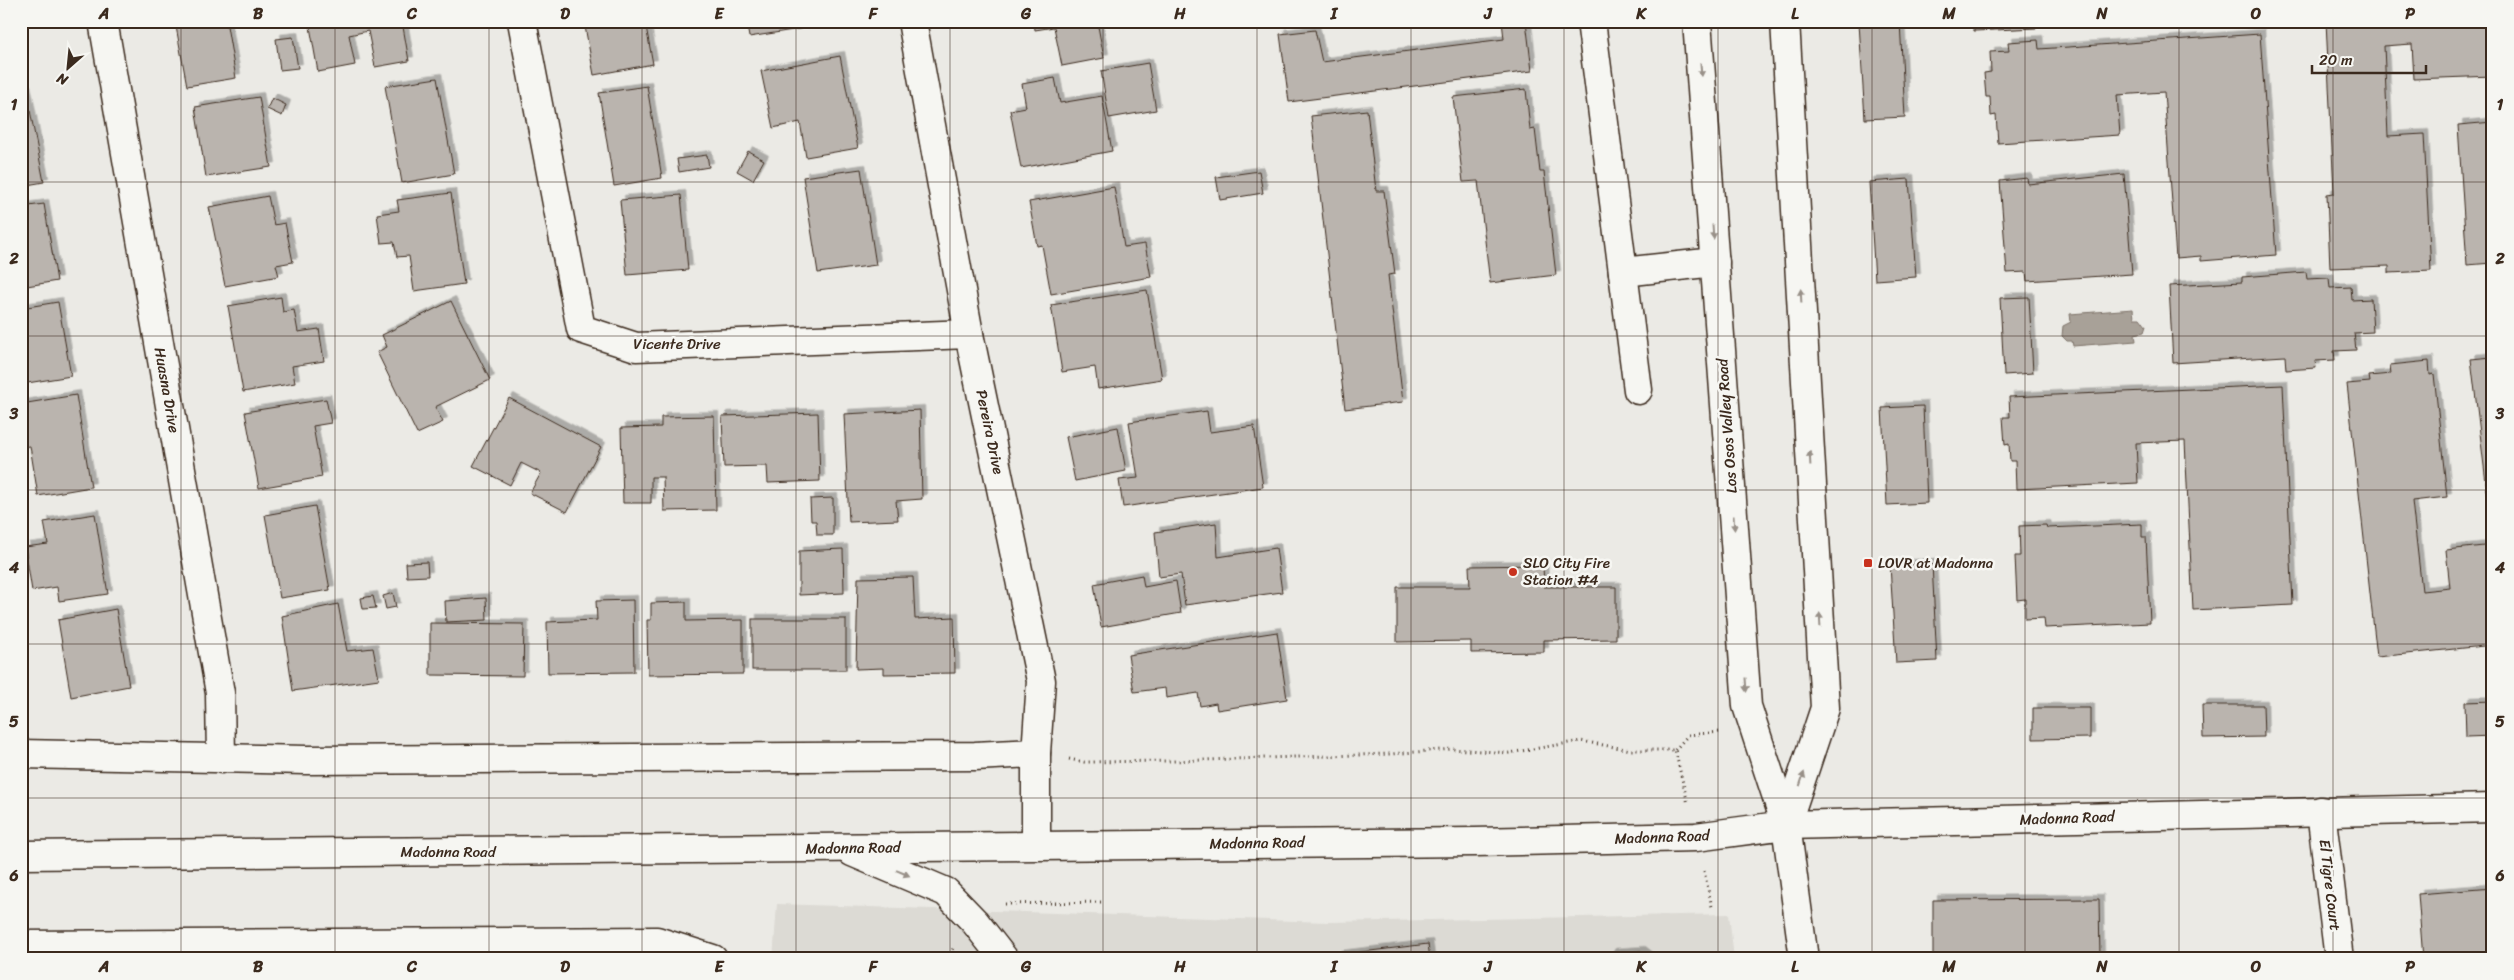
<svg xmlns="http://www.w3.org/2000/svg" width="2514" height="980" font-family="Sriracha,sans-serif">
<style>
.built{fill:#dcdad4}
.water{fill:#a8a198;stroke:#7c7167}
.building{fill:#bab4ae;stroke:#3b2a1e;filter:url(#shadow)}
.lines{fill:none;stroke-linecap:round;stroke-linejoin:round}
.minor-casing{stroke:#3b2a1e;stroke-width:31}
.tertiary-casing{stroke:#3b2a1e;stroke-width:31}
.secondary-casing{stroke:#3b2a1e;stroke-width:31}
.path{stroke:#3b2a1e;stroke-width:3;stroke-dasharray:1 4;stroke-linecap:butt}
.minor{stroke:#f6f6f2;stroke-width:28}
.tertiary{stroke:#f6f6f2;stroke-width:28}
.secondary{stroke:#f6f6f2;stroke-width:28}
.oneway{fill:#989088}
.grid{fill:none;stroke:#3b2a1e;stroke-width:1;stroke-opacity:0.55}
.poi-dot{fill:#c8321e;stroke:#f6f6f2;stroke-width:2}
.labels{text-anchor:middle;stroke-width:5;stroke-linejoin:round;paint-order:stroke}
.street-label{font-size:15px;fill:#3b2a1e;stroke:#f6f6f2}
.poi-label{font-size:15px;fill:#3b2a1e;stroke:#f6f6f2;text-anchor:start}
.neatline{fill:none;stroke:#3b2a1e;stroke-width:2}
.grid-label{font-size:16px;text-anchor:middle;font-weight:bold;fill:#3b2a1e}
</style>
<defs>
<filter id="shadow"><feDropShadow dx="4.5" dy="-4.5" stdDeviation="0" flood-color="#0004"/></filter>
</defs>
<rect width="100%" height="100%" fill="#ebeae5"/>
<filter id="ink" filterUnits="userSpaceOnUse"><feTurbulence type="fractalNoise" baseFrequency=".02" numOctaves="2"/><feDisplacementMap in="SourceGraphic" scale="10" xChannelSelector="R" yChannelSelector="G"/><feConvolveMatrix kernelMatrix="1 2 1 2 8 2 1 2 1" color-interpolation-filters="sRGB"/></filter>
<g filter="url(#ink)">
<polygon class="built" points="777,904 1329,922 1729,914 1734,959 773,959"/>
<polygon class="water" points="2133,309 2134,318 2140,318 2146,326 2144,332 2135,334 2136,341 2073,346 2072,341 2067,341 2062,336 2063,326 2071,322 2070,314"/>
<g class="building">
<polygon points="175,21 250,21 227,26 236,78 187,86"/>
<polygon points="309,21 402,21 409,61 375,67 368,31 349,35 355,65 318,72"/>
<polygon points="584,21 645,21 653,64 594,75"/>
<polygon points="746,21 831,21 831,24 749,37"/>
<polygon points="1034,21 1097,21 1104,58 1062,66 1054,27 1035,30"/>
<polygon points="1502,21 1526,21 1532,71 1289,102 1280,34 1315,30 1322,62 1504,39"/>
<polygon points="1900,21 1905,117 1865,119 1859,23"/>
<polygon points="1974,21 2036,21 2037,28 1974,31"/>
<polygon points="2326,21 2493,21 2493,76 2414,79 2412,44 2384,46 2388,136 2424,134 2431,271 2389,273 2389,266 2330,268 2327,194 2334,193"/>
<polygon points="2260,34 2276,255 2201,261 2201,256 2176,258 2164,92 2117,95 2120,135 1998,143 1996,115 1991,116 1990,97 1986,97 1984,73 1991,72 1990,52 2009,51 2008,42 2038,40 2039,49"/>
<polygon points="293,37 298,68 280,70 276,39"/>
<polygon points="840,56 858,148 806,157 800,122 773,128 761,71"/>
<polygon points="1148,63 1156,110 1109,118 1101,71"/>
<polygon points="437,78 454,174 402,183 385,86"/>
<polygon points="1055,78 1060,103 1102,96 1112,151 1021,168 1010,110 1026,107 1022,84"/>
<polygon points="647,86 662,178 614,186 599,93"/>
<polygon points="1526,89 1530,130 1535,129 1540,172 1544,172 1556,275 1490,283 1478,181 1463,182 1453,97"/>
<polygon points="26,90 44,182 21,186 21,91"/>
<polygon points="259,97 271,167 206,177 195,107"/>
<polygon points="272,98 286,105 282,116 267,109"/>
<polygon points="1367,110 1376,191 1384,191 1395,274 1388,275 1403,402 1345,409 1311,116"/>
<polygon points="2493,122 2493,267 2492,267 2492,263 2467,265 2458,125"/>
<polygon points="748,151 764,160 753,180 737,171"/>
<polygon points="707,155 709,167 679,172 677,159"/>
<polygon points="861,169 876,265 818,273 803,177"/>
<polygon points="1259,171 1263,193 1220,200 1216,177"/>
<polygon points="2124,174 2132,274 2027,281 2026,272 2007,273 2000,181 2027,178 2028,184"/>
<polygon points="1909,179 1916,277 1875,280 1869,182"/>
<polygon points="1114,187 1124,247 1145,244 1151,277 1051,294 1042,245 1037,246 1029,202"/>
<polygon points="451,193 464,284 414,291 409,256 397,257 394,242 381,243 377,214 399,211 397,200"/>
<polygon points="681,195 688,270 627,275 620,200"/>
<polygon points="268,196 274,225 285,223 293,262 276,265 279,276 225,286 209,207"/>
<polygon points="44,204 57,281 21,287 21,207"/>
<polygon points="2306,272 2307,279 2329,278 2330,288 2351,287 2352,300 2371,299 2373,332 2354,333 2356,350 2334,351 2335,360 2315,361 2316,368 2286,370 2285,356 2173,363 2169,286 2242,282 2242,277"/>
<polygon points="1147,290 1162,379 1098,389 1095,367 1062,372 1051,305"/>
<polygon points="281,297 283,312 294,310 298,332 319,329 324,361 292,366 295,383 243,392 228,306"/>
<polygon points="2029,297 2033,373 2004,375 2000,298"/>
<polygon points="451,301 490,380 435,407 443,422 417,434 377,352 387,347 382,335"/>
<polygon points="58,302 71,376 21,384 21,308"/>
<polygon points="2492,352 2493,352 2493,499 2488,499 2471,359 2492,357"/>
<polygon points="2429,361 2430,375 2434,374 2447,497 2412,501 2422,591 2450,588 2446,550 2493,545 2493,645 2377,657 2347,384 2370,382 2369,376 2391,374 2390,365"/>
<polygon points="2283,385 2293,605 2193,610 2185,441 2136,443 2138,483 2016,489 2015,461 2010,461 2009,444 2005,445 2003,417 2010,417 2009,397"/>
<polygon points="76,395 91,487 38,496 30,446 21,447 21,404"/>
<polygon points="509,398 601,447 567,512 530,493 541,473 521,463 510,485 473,466"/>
<polygon points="326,399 331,423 313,426 322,477 259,488 245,412"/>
<polygon points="1923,406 1927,503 1887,505 1882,408"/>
<polygon points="920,410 922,499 896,501 898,520 849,522 844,414"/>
<polygon points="1207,411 1210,432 1254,426 1263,487 1123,507 1119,480 1138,478 1129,422"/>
<polygon points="818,413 820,481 768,483 767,466 724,467 722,416"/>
<polygon points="714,416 716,510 664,511 663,477 651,477 651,503 623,503 621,428 661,427 661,417"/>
<polygon points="1118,427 1126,471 1075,481 1066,437"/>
<polygon points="833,498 833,535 817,535 816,521 811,521 810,499"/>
<polygon points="315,506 330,590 280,598 265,515"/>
<polygon points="95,514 108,594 59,601 57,587 32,591 25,547 48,544 44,522"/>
<polygon points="1216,523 1218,557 1276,548 1282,592 1185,605 1181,574 1159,577 1155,532"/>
<polygon points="2142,524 2142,537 2146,537 2150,623 2045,628 2044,618 2025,619 2025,599 2017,600 2015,556 2020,556 2019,526 2046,525 2047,528"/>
<polygon points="843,549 844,593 799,595 799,551"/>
<polygon points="427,562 428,576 407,577 406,563"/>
<polygon points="1932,563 1937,661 1896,663 1890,565"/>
<polygon points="1543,565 1544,587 1616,587 1616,639 1544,640 1544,652 1471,653 1471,641 1397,642 1397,587 1470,587 1469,566"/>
<polygon points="1142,575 1144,587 1176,581 1181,613 1101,627 1094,584"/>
<polygon points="913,577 915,619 954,617 955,673 884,674 884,668 856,669 858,578"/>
<polygon points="393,593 396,607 386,609 383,596"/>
<polygon points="373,596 376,608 363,609 361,598"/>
<polygon points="486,598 487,620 446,622 445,601"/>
<polygon points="633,600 634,672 548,673 547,622 597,620 596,601"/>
<polygon points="686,602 686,621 743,620 743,674 648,675 647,620 651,620 651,603"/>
<polygon points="338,604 347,651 373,648 379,679 293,691 282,616"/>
<polygon points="116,609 129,686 71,697 58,620"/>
<rect x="752" y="619" width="94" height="51"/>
<polygon points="430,623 524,624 523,676 430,675"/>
<polygon points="1277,632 1287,699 1217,710 1216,703 1200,706 1198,693 1166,698 1165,688 1134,692 1128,655"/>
<polygon points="2493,701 2493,736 2466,737 2465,702"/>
<polygon points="2202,705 2263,705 2264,737 2203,738"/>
<polygon points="2033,708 2090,708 2090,738 2033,739"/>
<polygon points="2493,888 2493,939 2490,939 2492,957 2423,959 2418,894"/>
<polygon points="2099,899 2100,959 1933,959 1933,900"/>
<polygon points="1428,944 1430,959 1337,959 1337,955"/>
<polygon points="1641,951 1651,959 1607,959 1611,953"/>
</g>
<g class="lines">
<g class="minor-casing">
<g id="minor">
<polyline points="103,21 220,693 221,759"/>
<polyline points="522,21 581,329 636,347 969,334"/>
<polyline points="912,21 969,334 1041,681 1036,753 1036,845"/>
<polyline points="1591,21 1638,390"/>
<polyline points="1623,272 1715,262"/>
<polyline points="21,754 306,760 975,756 1036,753"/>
<polyline points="2321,811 2339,959"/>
<polyline points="21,945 657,941 713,959"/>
</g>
</g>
<g class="tertiary-casing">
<polyline id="tertiary" points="1786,825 2493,808"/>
</g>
<g class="secondary-casing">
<g id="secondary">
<polyline points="1697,21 1747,706 1786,825 1804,959"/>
<polyline points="1785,21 1825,708 1786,825"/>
<polyline points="852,852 946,892 975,922 1004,959"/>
<polyline points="21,855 1475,842 1696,837 1786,825"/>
</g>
</g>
<g class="path">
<polyline points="1675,750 1688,735 1720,732"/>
<polyline points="1069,759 1084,762 1172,761 1390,754 1453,749 1509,753 1581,741 1631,750 1675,750 1688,804"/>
<polyline points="1704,871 1712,907"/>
<polyline points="1005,904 1102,902"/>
<polyline points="949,959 953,948"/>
</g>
<use href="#minor" class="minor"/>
<use href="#tertiary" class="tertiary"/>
<use href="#secondary" class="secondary"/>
</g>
<defs><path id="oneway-solid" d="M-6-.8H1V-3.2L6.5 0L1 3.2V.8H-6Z" transform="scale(1.25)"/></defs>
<g class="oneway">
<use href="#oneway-solid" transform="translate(1701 70) rotate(86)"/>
<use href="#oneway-solid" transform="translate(1713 232) rotate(86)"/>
<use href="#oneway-solid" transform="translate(1801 296) rotate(-93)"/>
<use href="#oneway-solid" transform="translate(1810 458) rotate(-93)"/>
<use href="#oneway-solid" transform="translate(1734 523) rotate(86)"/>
<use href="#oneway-solid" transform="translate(1820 620) rotate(-93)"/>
<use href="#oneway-solid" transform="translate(1746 685) rotate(86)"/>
<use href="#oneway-solid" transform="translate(1802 779) rotate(-72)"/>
<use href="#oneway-solid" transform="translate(903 873) rotate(23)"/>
</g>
</g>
<path class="grid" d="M181,21V959M335,21V959M489,21V959M642,21V959M796,21V959M950,21V959M1103,21V959M1257,21V959M1411,21V959M1564,21V959M1718,21V959M1872,21V959M2025,21V959M2179,21V959M2333,21V959M21,182H2493M21,336H2493M21,490H2493M21,644H2493M21,798H2493"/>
<g class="poi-dot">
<rect x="1863" y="558" width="10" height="10" rx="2.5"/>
<circle cx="1513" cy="572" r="5"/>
</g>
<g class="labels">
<g class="street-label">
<text x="677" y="349">Vicente Drive</text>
<text transform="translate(167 390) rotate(80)" y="5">Huasna Drive</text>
<text transform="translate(1727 426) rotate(-94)" y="5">Los Osos Valley Road</text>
<text transform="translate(990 432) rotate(78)" y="5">Pereira Drive</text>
<text transform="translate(2067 818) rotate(-2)" y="5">Madonna Road</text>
<text transform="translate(1662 837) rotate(-2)" y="5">Madonna Road</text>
<text transform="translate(1257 843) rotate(-1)" y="5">Madonna Road</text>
<text transform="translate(853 848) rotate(-1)" y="5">Madonna Road</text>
<text x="448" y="857">Madonna Road</text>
<text transform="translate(2330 885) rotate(83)" y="5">El Tigre Court</text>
</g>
<g class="poi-label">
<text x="1523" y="568">SLO City Fire<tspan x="1523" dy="17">Station #4</tspan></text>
<text x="1878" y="568">LOVR at Madonna</text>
</g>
</g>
<rect width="2514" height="980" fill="none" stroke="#f6f6f2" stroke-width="55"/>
<g transform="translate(68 68) rotate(207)" stroke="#f6f6f2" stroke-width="4" paint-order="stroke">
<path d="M0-4L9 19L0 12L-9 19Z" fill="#3b2a1e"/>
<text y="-8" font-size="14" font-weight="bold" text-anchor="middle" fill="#3b2a1e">N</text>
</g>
<path d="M2312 65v8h114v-8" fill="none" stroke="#3b2a1e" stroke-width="2.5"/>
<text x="2319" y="65" font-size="15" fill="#3b2a1e" stroke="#f6f6f2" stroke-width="4" paint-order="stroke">20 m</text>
<rect x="28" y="28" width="2458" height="924" class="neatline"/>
<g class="grid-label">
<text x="104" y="19">A</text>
<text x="258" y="19">B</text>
<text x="412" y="19">C</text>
<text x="565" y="19">D</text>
<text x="719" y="19">E</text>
<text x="873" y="19">F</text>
<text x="1026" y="19">G</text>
<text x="1180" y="19">H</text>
<text x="1334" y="19">I</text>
<text x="1488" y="19">J</text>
<text x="1641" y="19">K</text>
<text x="1795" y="19">L</text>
<text x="1949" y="19">M</text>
<text x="2102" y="19">N</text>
<text x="2256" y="19">O</text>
<text x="2410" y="19">P</text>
<text x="14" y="110">1</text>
<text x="2500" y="110">1</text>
<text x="14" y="264">2</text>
<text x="2500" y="264">2</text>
<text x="14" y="419">3</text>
<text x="2500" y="419">3</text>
<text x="14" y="573">4</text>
<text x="2500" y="573">4</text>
<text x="14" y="727">5</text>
<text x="2500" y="727">5</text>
<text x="14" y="881">6</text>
<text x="2500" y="881">6</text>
<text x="104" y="972">A</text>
<text x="258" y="972">B</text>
<text x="412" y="972">C</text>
<text x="565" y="972">D</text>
<text x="719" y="972">E</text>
<text x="873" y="972">F</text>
<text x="1026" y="972">G</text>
<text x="1180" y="972">H</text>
<text x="1334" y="972">I</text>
<text x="1488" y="972">J</text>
<text x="1641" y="972">K</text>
<text x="1795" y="972">L</text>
<text x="1949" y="972">M</text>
<text x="2102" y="972">N</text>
<text x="2256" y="972">O</text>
<text x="2410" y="972">P</text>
</g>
</svg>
